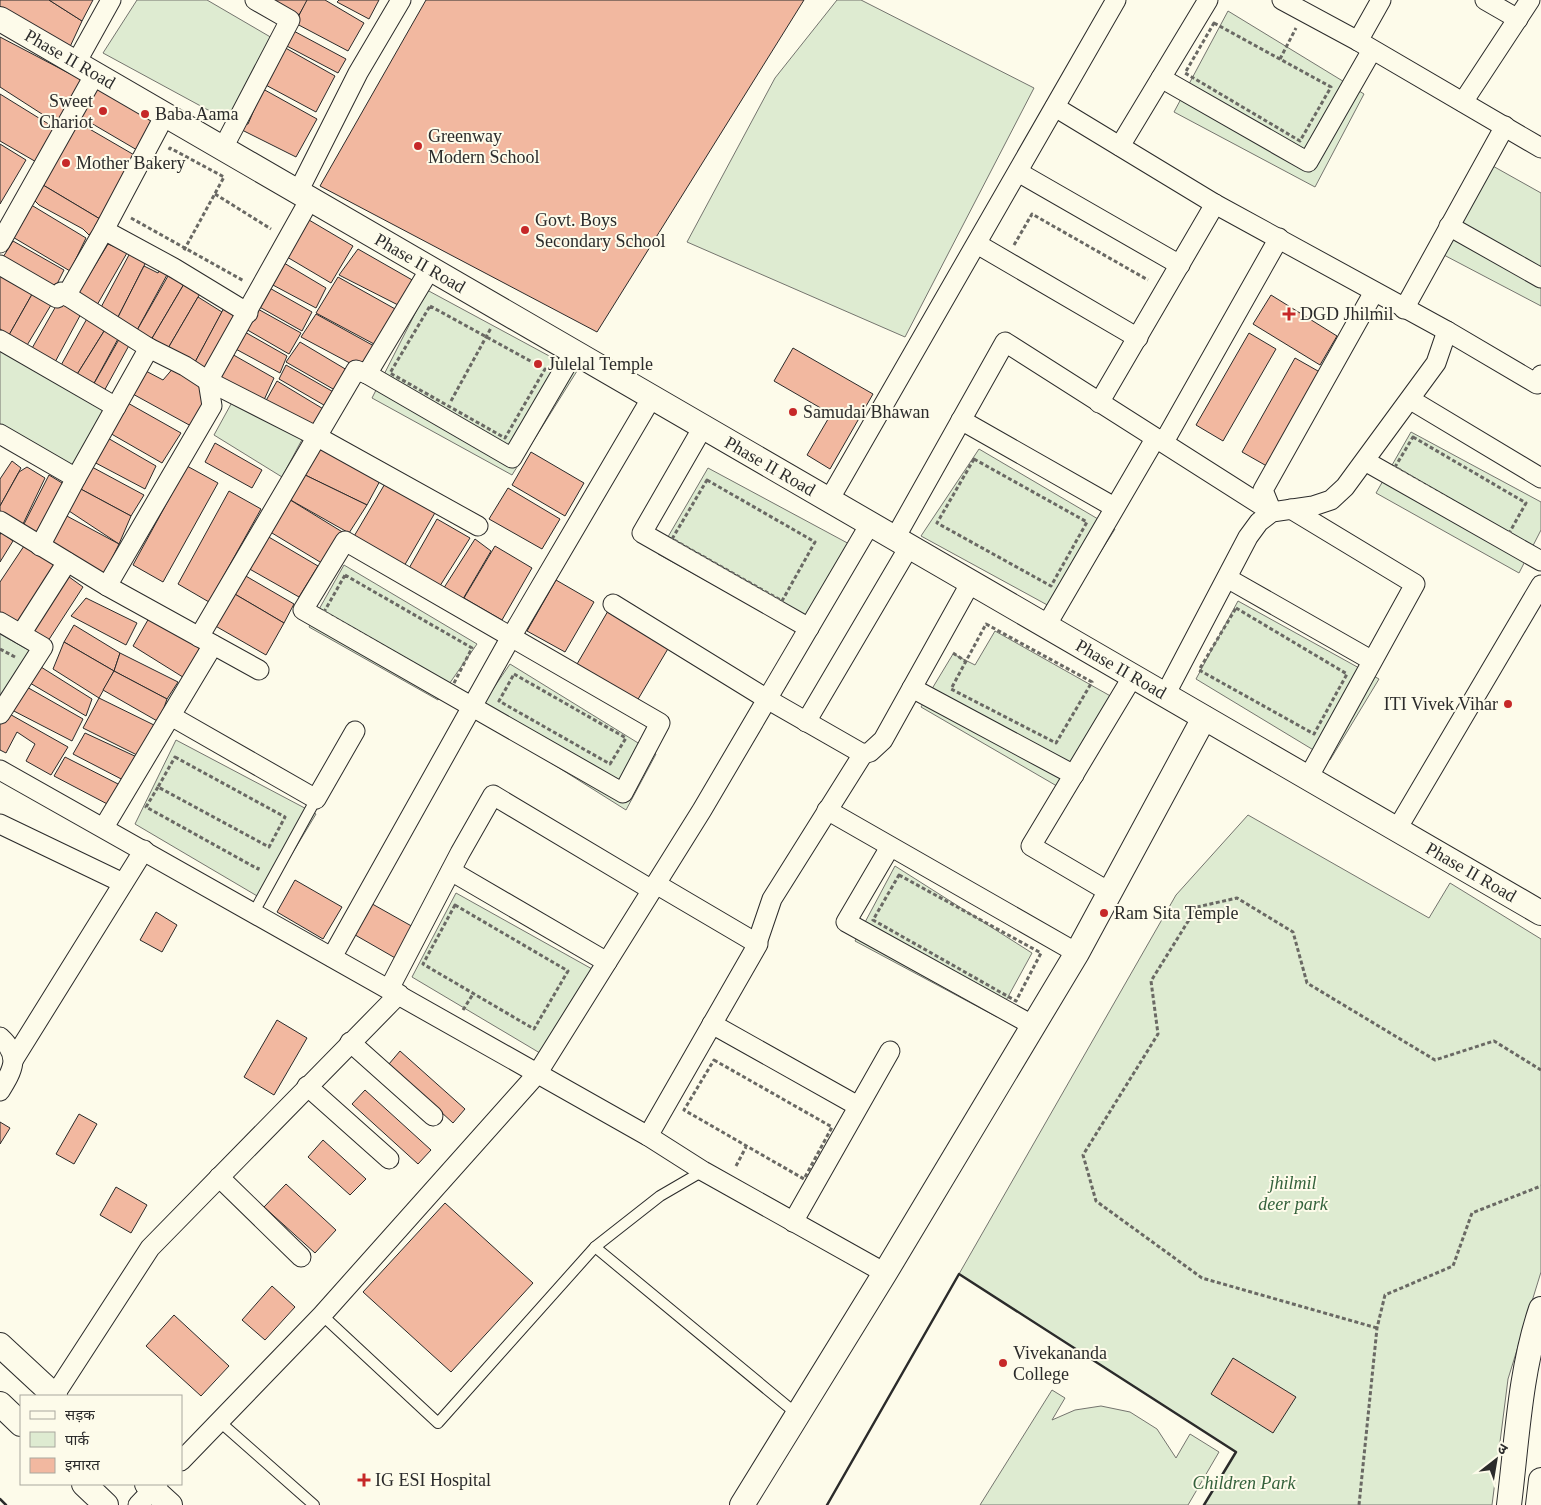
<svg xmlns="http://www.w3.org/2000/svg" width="1541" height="1505" font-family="'Times New Roman','Noto Sans Devanagari',serif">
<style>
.green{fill:#deebd1;stroke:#74746e}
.building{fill:#f2b8a0;stroke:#2b2b2b}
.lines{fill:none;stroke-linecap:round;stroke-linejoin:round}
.service-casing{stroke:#2b2b2b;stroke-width:12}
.minor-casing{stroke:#2b2b2b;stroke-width:21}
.tertiary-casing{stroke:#2b2b2b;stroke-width:26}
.path{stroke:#6a6964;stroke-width:3;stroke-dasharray:4 2.5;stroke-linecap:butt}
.service{stroke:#fdfbea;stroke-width:10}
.minor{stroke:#fdfbea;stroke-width:19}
.tertiary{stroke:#fdfbea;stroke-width:24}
.wall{stroke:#2b2b2b;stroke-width:2.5}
.poi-dot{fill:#c62828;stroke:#fdfbea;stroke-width:2}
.labels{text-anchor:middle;stroke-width:4;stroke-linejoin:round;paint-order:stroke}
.street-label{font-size:18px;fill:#2b2b2b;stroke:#fdfbea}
.poi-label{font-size:18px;fill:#2b2b2b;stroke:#fdfbea;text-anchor:start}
.park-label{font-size:18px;font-style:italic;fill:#34623c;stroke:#fdfbea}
</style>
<rect width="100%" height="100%" fill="#fdfbea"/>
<g class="green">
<polygon points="137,0 207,0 279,42 232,123 103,53"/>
<polygon points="837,0 861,0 1034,88 905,337 687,242 775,78"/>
<polygon points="1228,11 1364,94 1315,187 1174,112"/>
<polygon points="1491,165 1541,193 1541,306 1442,254"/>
<polygon points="427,290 577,371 512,475 372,398"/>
<polygon points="0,348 109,411 74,470 0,429"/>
<polygon points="236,395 305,434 282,477 214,435"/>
<polygon points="1411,432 1541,502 1541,530 1519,573 1376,493"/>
<polygon points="979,449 1115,529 1062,613 921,536"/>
<polygon points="708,468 853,546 799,632 658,554"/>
<polygon points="344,565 477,644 438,700 309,627"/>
<polygon points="1238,601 1379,679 1330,760 1196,679"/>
<polygon points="995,631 1114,698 1062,789 921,707 953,654 975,665"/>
<polygon points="0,634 30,651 0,700"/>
<polygon points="510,664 656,754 626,810 475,715"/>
<polygon points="176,740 316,814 264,900 135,824"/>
<polygon points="1248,815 1429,918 1450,883 1541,939 1541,1272 1508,1379 1492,1505 1204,1505 1236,1452 959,1274 1176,895"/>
<polygon points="895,866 1032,953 997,1017 855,941"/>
<polygon points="456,893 601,974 550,1059 412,977"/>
<polygon points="1052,1390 1065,1398 1052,1420 1075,1410 1101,1406 1130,1412 1157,1429 1176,1458 1190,1434 1219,1452 1188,1505 980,1505"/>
</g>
<g class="building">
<polygon points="0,0 49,0 82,21 68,51 0,10"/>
<polygon points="49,0 93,0 82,21"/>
<polygon points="266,0 308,0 297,18"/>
<polygon points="307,0 325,0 364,23 348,51 295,23"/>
<polygon points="339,0 379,0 369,19 337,2"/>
<polygon points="426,0 804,0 597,332 320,186"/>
<polygon points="290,29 346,59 338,73 283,44"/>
<polygon points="0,37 82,80 59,125 0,87"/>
<polygon points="282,46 335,76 316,112 262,83"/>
<polygon points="97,84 153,118 137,150 79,116"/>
<polygon points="263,89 317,119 296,157 234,126 248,124"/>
<polygon points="0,94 55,128 38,163 0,141"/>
<polygon points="74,120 136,156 100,219 38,182"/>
<polygon points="0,144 26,160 0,204"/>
<polygon points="38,182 100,219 96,227 89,235 83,229 39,205 33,199"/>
<polygon points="28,203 86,238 70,271 11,236"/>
<polygon points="309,220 353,246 331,283 287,257"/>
<polygon points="13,241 64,270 52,294 0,262"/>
<polygon points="108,244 118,248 131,246 97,305 77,295"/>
<polygon points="358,249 414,281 400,306 339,275"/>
<polygon points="130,253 146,262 116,321 99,311"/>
<polygon points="284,263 326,288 316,308 271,284"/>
<polygon points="144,266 158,273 160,269 168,273 136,332 116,321"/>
<polygon points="0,269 35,289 9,335 0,329"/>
<polygon points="168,276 184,284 151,340 136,332"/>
<polygon points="338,277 397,310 374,344 316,313"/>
<polygon points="184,284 201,292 167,350 151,340"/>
<polygon points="266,286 312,312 302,331 256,305"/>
<polygon points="35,289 54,300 26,347 9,335"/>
<polygon points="1271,295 1337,336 1320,365 1253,324"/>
<polygon points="198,297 222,312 194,364 167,350"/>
<polygon points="60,299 82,312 54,364 31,350"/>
<polygon points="225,306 240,317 209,375 194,364"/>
<polygon points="256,308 301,333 289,354 244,328"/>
<polygon points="316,314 374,346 361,369 301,337"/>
<polygon points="89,315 106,328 76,376 60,367"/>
<polygon points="106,328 119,337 92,387 76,376"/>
<polygon points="243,331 287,356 280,373 232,347"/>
<polygon points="1249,333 1276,349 1223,441 1196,425"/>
<polygon points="122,334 132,340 103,393 92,387"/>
<polygon points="300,342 352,373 340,393 286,362"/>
<polygon points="793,348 873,394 830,469 807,455 831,414 774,381"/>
<polygon points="230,353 274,378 264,400 215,378"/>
<polygon points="1295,358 1325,375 1272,469 1242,452"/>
<polygon points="286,365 337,394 329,408 279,379"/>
<polygon points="175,366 205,389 205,402 191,426 131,393 144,370 163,380"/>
<polygon points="277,381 325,410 315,431 263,406"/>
<polygon points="126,402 181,433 162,463 108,432"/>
<polygon points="106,437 156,466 145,489 92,461"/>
<polygon points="215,443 262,470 252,488 205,462"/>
<polygon points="319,445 381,479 367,505 301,473"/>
<polygon points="531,452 584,483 565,516 512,485"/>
<polygon points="12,461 21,468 0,506 0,479"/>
<polygon points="187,466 218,483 163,582 133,565"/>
<polygon points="27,467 45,478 23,524 0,512 0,506 19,472"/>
<polygon points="92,467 144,495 131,516 77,487"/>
<polygon points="301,473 367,505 349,533 287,498"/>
<polygon points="49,475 67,486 42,537 23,526"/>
<polygon points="386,482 436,511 403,568 353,538"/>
<polygon points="77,487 131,516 119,544 66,509"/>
<polygon points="508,488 560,519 542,549 489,519"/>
<polygon points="229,491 261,509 209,602 178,584"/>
<polygon points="287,498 344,533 325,565 267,530"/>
<polygon points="65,515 119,544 103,577 49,545"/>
<polygon points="437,519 470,538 438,589 408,570"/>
<polygon points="1,532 13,541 0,562 0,535"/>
<polygon points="267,536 318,566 299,597 246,567"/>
<polygon points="475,539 491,551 460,604 440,594"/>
<polygon points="24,546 59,567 20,625 0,615 0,582"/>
<polygon points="495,546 532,568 502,620 464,598"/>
<polygon points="65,574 83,587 48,641 29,631"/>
<polygon points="244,575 294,604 284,623 233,593"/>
<polygon points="556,580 594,602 565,652 527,631"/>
<polygon points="233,593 284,623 266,655 212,624"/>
<polygon points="86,598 137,623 126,645 71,616"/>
<polygon points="608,611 669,647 634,706 573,671"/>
<polygon points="149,618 203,649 186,679 133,646"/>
<polygon points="74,625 120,653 114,671 64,642"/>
<polygon points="64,642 114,671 99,698 53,669"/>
<polygon points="120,653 178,682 167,699 114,671"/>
<polygon points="41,667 92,699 86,716 30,683"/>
<polygon points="114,671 167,699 159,722 103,690"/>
<polygon points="25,686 83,719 72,741 10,709"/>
<polygon points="99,698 156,726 139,756 83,728"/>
<polygon points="6,712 68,747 51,775 26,761 35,744 17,732 6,753 0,750 0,723"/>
<polygon points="85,733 139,758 127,782 73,754"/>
<polygon points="65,757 124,787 113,807 54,776"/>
<polygon points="295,880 342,907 323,939 277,912"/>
<polygon points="367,901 415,928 397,959 350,932"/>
<polygon points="156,912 177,925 162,952 140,940"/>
<polygon points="277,1020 307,1038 274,1095 244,1077"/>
<polygon points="400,1051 465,1109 453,1123 389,1064"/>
<polygon points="365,1090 431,1150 418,1164 352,1104"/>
<polygon points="79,1114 97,1124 74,1164 56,1154"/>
<polygon points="0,1122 10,1128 0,1144"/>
<polygon points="323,1140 366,1179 350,1195 308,1157"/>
<polygon points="286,1184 336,1230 315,1253 264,1207"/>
<polygon points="116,1187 147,1205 131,1233 100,1215"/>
<polygon points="445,1203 533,1283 451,1372 363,1292"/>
<polygon points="272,1286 295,1307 265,1340 242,1320"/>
<polygon points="174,1315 229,1366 201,1396 146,1346"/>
<polygon points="1233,1358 1296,1397 1273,1433 1211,1394"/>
</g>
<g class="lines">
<g class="service-casing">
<g id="service">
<polyline points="254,912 316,799"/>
<polyline points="595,1247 798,1415"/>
<polyline points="322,1315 438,1423 595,1247 660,1196 703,1171"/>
<polyline points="220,1422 314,1505"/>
</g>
</g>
<g class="minor-casing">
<g id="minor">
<polyline points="1282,0 1358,41 1541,148"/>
<polyline points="1485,0 1518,19"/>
<polyline points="1358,41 1381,0"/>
<polyline points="76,63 111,0"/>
<polyline points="1161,78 1308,162 1372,50"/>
<polyline points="1463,102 1530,0"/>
<polyline points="1055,107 1215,204 1447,331 1537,384 1541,375"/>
<polyline points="1120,146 1208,0"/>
<polyline points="223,148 290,20 255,0"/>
<polyline points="1018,172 1180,265"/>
<polyline points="298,192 358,73 401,0"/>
<polyline points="1449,226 1541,278"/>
<polyline points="104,230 174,268 248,313"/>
<polyline points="0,243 95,74"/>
<polyline points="977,244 1138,338"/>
<polyline points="0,265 57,298 61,292 149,348 185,366 208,381 316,436 478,526"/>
<polyline points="66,296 104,230 165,115"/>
<polyline points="1404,309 1505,126"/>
<polyline points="0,340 116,407"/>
<polyline points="367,374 512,458 574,352"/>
<polyline points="1411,400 1541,478"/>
<polyline points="1099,403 1215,204"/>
<polyline points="961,420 1114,507"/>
<polyline points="703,427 642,533 809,628"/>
<polyline points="0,434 76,478"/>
<polyline points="1155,439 1165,440 1279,238"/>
<polyline points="1365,461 1541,561"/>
<polyline points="829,500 1116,0"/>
<polyline points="1291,509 1415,584 1308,778"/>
<polyline points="1272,512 1263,490 1374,292"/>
<polyline points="0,521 107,586 259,670"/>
<polyline points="895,538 1005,342 1272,512"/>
<polygon points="345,541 660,723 623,793 303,610"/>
<polyline points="40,546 76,478 149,348"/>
<polyline points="1227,578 1371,660"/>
<polyline points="107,586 212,406 208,381 310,199"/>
<polyline points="613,604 767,699 863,754 870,752 883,740 971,582"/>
<polyline points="0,622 43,647 0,714"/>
<polyline points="1046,626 1155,439"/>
<polyline points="21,634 67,562"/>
<polyline points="199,637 356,370 367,374 430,269"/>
<polyline points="912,688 1074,775"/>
<polyline points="1165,695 1248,537 1259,522 1272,512 1313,506 1331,500 1345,487 1436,363 1447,331"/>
<polyline points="171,716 316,799 355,731"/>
<polyline points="806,722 909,547"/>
<polyline points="0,770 648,1136 703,1171 885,1273"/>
<polyline points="827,810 1077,953"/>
<polyline points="0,824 123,883"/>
<polyline points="104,827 213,645"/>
<polyline points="1397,829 1541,585"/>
<polyline points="890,847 846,922 1034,1026"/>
<polyline points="451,871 607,962"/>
<polyline points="1111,893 1031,846 1133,676"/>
<polyline points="757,943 772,899 863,754"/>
<polyline points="332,957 511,637 652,397"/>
<polyline points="389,989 460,853 493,795 652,890"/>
<polyline points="712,1024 858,1106"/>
<path d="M0,1037C21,1056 13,1070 0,1091"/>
<polyline points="350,1042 433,1116"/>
<polyline points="14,1059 144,850"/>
<polyline points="307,1086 389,1159"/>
<polyline points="648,1136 758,944 656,884"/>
<polyline points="219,1177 301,1257"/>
<polyline points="793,1222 890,1051"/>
<polyline points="54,1396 150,1248 399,994"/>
<polyline points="181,1461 322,1315 537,1074 702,810 870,524"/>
<polyline points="138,1505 158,1484"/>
</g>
</g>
<g class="tertiary-casing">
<g id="tertiary">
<polyline points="0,19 1541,913"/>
<polyline points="0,1345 55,1396"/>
<polyline points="0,1404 21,1424"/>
<polyline points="84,1484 106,1505"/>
<polyline points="147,1484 170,1505"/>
<polyline points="742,1505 885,1273 1077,953 1204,718"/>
<path d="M1509,1505C1517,1440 1520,1371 1541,1309"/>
<polyline points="1538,1505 1541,1480"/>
</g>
</g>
<g class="path">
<polygon points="1214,23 1331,87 1300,141 1185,73"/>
<polyline points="1280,59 1296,28"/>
<polyline points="169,150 170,148 224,177 183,252"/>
<polyline points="215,194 271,229"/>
<polyline points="131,218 244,281"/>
<polyline points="1014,245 1032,214 1148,280"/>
<polygon points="430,306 545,369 505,438 390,373"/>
<polyline points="451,401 491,328"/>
<polygon points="1413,437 1526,503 1508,535 1395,467"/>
<polygon points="974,459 1087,522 1051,586 937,523"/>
<polygon points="707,480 815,542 782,601 672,539"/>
<polygon points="345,575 472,648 452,687 324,612"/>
<polygon points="1236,608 1347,674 1314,734 1199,670"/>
<polygon points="986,624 1092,682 1056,743 951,689"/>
<polyline points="0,649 15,657"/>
<polyline points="953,653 965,661"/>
<polygon points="514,674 626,738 610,764 499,701"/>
<polygon points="175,757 285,817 269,847 158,787"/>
<polyline points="158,787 146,807 258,869 259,866"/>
<polygon points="899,875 1041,953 1016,1001 873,920"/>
<polygon points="455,905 568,971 534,1029 423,964"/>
<polyline points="463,1010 473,994"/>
<polygon points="714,1060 832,1127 804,1179 684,1110"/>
<polyline points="736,1166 746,1147"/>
<polyline points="1377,1328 1202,1278 1096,1201 1083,1155 1158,1034 1151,981 1197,907 1237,898 1293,932 1307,983 1435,1060 1494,1041 1541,1070"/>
<polyline points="1359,1505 1377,1328 1385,1295 1453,1266 1472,1213 1541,1186"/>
</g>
<use href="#service" class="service"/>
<use href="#minor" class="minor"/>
<use href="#tertiary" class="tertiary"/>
<g class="wall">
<polyline points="0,1499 6,1505"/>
<polyline points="827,1505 959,1274 1236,1452 1204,1505"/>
</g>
</g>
<g class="poi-dot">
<circle cx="103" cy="111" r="5"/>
<circle cx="145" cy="114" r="5"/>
<circle cx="418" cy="146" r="5"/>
<circle cx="66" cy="163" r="5"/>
<circle cx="525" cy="230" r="5"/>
<path d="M1286.5 306.5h5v5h5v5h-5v5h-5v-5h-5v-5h5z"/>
<circle cx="538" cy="364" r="5"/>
<circle cx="793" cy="412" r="5"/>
<circle cx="1508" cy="704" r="5"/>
<circle cx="1104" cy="913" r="5"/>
<circle cx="1003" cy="1363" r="5"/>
<path d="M361.5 1472.5h5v5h5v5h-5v5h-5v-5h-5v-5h5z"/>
</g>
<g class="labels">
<g class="street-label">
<text transform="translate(70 59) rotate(30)" y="6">Phase II Road</text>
<text transform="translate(420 263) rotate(30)" y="6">Phase II Road</text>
<text transform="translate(770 466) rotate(30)" y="6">Phase II Road</text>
<text transform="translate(1121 669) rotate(30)" y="6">Phase II Road</text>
<text transform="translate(1471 872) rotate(30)" y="6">Phase II Road</text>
</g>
<g class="poi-label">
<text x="93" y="107" text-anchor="end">Sweet<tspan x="93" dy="21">Chariot</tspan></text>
<text x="155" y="120">Baba Aama</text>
<text x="428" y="142">Greenway<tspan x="428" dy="21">Modern School</tspan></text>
<text x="76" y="169">Mother Bakery</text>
<text x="535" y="226">Govt. Boys<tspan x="535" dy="21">Secondary School</tspan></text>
<text x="1300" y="320">DGD Jhilmil</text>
<text x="548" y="370">Julelal Temple</text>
<text x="803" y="418">Samudai Bhawan</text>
<text x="1498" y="710" text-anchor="end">ITI Vivek Vihar</text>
<text x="1114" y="919">Ram Sita Temple</text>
<text x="1013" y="1359">Vivekananda<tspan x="1013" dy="21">College</tspan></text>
<text x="375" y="1486">IG ESI Hospital</text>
</g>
<g class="park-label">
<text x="1293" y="1189">jhilmil<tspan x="1293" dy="21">deer park</tspan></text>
<text x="1244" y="1489">Children Park</text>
</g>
</g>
<rect x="20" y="1395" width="162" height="90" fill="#fdfbea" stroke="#a9a89e"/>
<rect x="30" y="1411" width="25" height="8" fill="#fdfbea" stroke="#a9a89e"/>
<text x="65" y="1420" font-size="15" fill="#2b2b2b">सड़क</text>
<rect x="30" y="1432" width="25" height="15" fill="#deebd1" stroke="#a9a89e"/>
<text x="65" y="1445" font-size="15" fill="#2b2b2b">पार्क</text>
<rect x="30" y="1458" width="25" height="15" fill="#f2b8a0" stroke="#a9a89e"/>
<text x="65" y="1470" font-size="15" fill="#2b2b2b">इमारत</text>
<g transform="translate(1496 1460) rotate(31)" stroke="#fdfbea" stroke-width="4" paint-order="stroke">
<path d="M0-4L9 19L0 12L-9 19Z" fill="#2b2b2b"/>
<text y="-8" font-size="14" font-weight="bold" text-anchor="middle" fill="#2b2b2b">उ</text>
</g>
</svg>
